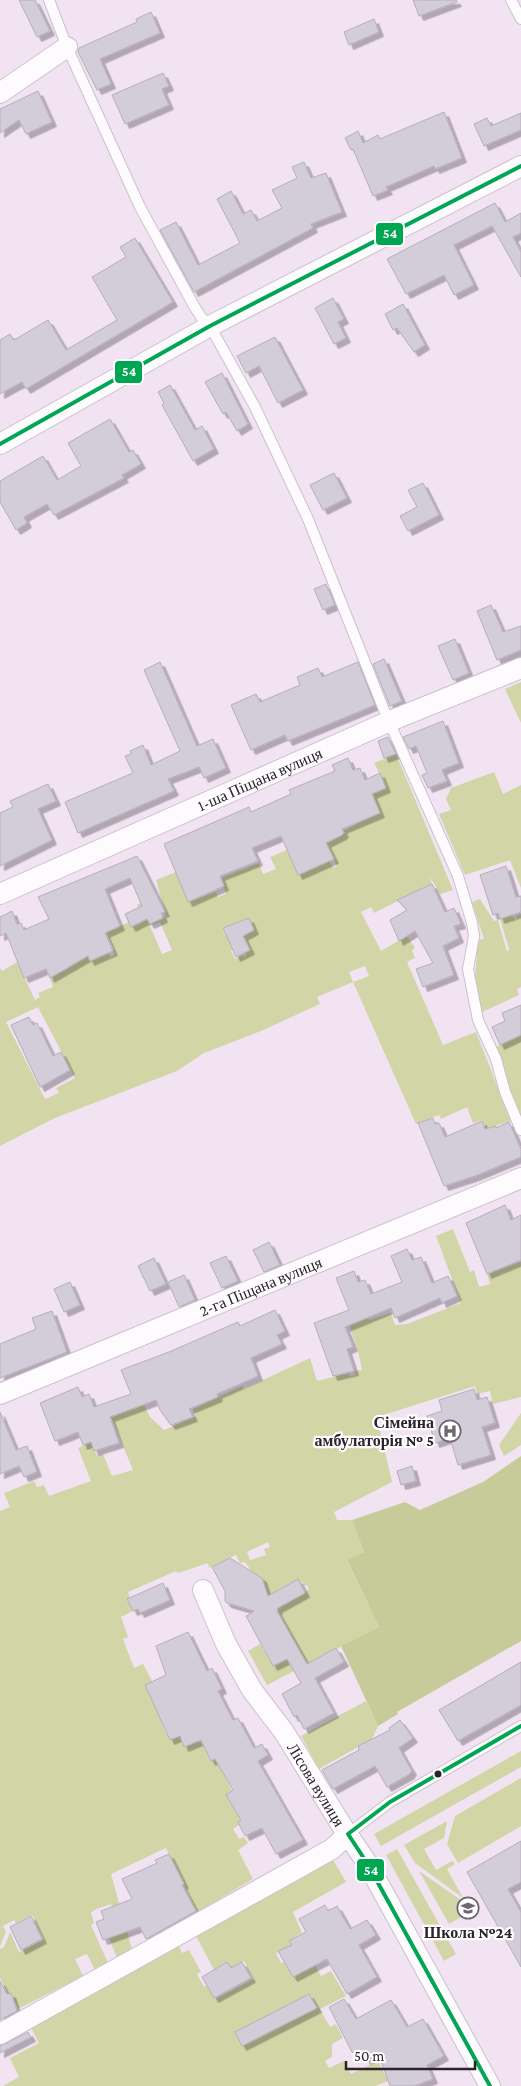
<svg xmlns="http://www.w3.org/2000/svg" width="521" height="2086" font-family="'Crimson Pro',serif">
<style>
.green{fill:#d2d6a6;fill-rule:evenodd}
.forest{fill:#c7cb99}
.building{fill:#d3ccd9;stroke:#b6aebb;filter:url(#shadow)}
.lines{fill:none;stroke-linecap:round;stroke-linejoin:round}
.service-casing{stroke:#cbc1cd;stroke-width:12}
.minor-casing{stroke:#cbc1cd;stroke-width:22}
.service{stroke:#fdfbfd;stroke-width:10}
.minor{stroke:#fdfbfd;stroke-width:20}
.bus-1-casing{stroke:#fff;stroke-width:8}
.bus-1{stroke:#00a651;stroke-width:4}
.bus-dot{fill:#2b222c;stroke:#fff;stroke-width:2}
.labels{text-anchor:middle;stroke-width:4.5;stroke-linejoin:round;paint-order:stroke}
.street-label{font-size:16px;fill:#2b222c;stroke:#fff}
.poi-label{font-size:16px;font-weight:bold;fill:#2b222c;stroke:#fff;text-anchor:end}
.line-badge{stroke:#fff;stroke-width:2}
.badge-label{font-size:14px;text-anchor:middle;font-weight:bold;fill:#fff}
</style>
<defs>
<filter id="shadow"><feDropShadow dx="4.5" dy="4.5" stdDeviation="0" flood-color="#0004"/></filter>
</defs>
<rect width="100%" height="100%" fill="#f1e3f2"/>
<g class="green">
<polygon points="521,682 521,723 505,689"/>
<path d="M396,754L453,890L440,894L430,877L432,884L374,913L371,907L361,912L381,951L407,936L415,948L412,950L415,958L407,962L443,1045L476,1032L511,1121L477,1132L476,1127L483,1124L482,1120L473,1123L467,1107L441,1119L439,1115L416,1124L353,982L317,997L320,1004L261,1031L204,1053L177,1071L55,1118L0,1146V968L2,971L17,962L35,1000L40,997L38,993L53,987L49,976L65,970L87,954L90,961L108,953L111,957L115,955L113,951H109L114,949L106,932L129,922L131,927L144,920L137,905L141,903L151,924L166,916L156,880L176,872L188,902L216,892L218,897L226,894L221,878L259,863L263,874L276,869L270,857L287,850L298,875L316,867L325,852L333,868L337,866L324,840L333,835L335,839L342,835L343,831L357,824L353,814L372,796V794L386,787L374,763ZM249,918L245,935L243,936L250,950L245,952L246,956L244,957L243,955L235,959L231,950L238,946L232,934L226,936L222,928ZM160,922L172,950L162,954L150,926ZM365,966L369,976L353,982L349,972ZM38,1007L75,1078L56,1088L59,1093L45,1099L6,1022Z"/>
<polygon points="494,772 503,794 521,785 521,888 510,860 465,875 439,814 451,810 446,799 451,788"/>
<polygon points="480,899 494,921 498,920 507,952 509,949 500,919 512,915 515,920 517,919 516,916 521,914 521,987 517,989 519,995 482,1012 475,977 478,940 484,939 472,902"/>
<polygon points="521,1035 521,1124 496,1047"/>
<path d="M453,1229L470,1272L474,1270L479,1287L490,1284L487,1274L521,1262V1397L493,1404L490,1391L477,1394L475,1386L377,1417L392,1482L334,1512L337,1520H352L364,1552L347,1561L379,1627L267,1685L248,1651L260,1644L273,1666L299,1652L278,1611L279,1610L277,1606L267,1603L248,1566L245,1562L240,1563L236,1555L209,1568L208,1563L178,1573L176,1571L128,1592L130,1598L127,1600L133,1611L121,1617L128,1637L123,1639L134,1668L143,1664L174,1722L163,1727L170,1740L180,1736L185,1747L198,1741L204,1744L211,1761L219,1757L220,1767L232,1791L226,1795L239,1817L245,1814L247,1817L238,1822L239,1825L233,1829L239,1839L244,1837L248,1843L238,1850L253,1879L197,1912L166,1848L111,1874L132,1949L117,1958L109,1938L122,1933L111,1904L96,1909L91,1913L94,1923L91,1925L108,1963L95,1970L87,1954L75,1959L83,1976L18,2009L11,1993L8,1994L0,1978V1949L4,1947L10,1932L19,1952L44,1940L32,1915L16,1923L14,1920L3,1926L6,1932L0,1946V1511L10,1507L4,1493L34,1481L37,1487L44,1485L49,1496L91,1481L78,1448L91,1442L97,1456L103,1454L112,1476L133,1470L111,1417L144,1405L150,1417L164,1430L196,1416L193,1409L242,1386L244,1389L310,1358L317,1381L349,1373L350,1376L355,1375L354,1371L362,1370L358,1351L349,1325L368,1317L369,1320L391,1313L395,1325L407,1324L461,1303L436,1236ZM268,1542L270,1547L264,1549L266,1555L250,1560L247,1552ZM298,1579L300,1583L303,1582L305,1586L307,1585L309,1589L293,1600L287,1585Z"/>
<polygon points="521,1413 521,1445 504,1456 499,1445"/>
<polygon points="366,1701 378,1726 372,1739 319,1769 301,1736"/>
<polygon points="521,1751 521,1767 381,1846 374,1834"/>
<polygon points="521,1778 521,1826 458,1863 447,1844 455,1816"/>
<polygon points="447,1821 444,1838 424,1849 436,1870 452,1861 455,1864 447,1869 463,1898 415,1863 404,1845"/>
<polygon points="397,1849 456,1954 444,1961 386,1855"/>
<polygon points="333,1860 346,1882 293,1912 302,1933 289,1941 294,1949 283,1949 276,1953 281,1963 284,1962 293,1977 315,1965 321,1976 331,1971 346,1996 320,2009 330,2027 336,2024 343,2038 332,2044 332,2057 325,2061 329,2068 344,2061 351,2074 378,2061 388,2081 375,2086 3,2086 19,2077 10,2058 39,2043 29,2024 179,1946 182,1953 189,1950 201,1972 197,1974 204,1987 207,1985 215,1999 254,1979 244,1961 231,1968 227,1962 214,1970 196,1936 306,1873"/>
<polygon points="419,1871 468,1905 471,1911 449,1924"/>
</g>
<polygon class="forest" points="521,1456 521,1641 397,1712 398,1714 378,1726 341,1646 379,1627 347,1560 364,1552 352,1520 405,1502 420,1510 483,1482"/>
<g class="building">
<polygon points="19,0 35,0 50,31 37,37"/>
<polygon points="413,0 456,0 457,2 419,16"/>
<polygon points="151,12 160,33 100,59 111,84 97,90 78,52 79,48 137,22 136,19"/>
<polygon points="374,19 379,32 349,45 344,32"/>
<polygon points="163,73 169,86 162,89 169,105 125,124 112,95"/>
<polygon points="38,91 52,122 26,134 19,120 0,133 0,109"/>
<polygon points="444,112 462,158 435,169 434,166 386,187 388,190 373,196 353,149 351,150 345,138 358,131 363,143 378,135 380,139"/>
<polygon points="521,113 521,130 484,146 474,124 487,118 491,126"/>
<polygon points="304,162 311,178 326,173 342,212 311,224 313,228 194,292 160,230 176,222 198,265 240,243 217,199 231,191 243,214 251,210 257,221 282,208 272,190 297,178 292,167"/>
<polygon points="495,203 505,222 521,213 521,233 513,237 521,252 521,277 492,226 454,245 474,285 454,295 444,275 406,294 387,259"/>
<polygon points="135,238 173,302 26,389 22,382 0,394 0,340 10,334 14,340 48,320 66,350 117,320 92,277 126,257 120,247"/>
<polygon points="333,298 344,319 338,322 346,338 334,344 315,308"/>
<polygon points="403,304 425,345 414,352 397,328 393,330 385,314"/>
<polygon points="275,337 303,390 278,403 259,366 246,373 237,356"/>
<polygon points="222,373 248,424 237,431 226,412 223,414 205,382"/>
<polygon points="170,385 195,430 202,426 214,449 193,461 162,405 164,403 158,392"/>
<polygon points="110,419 129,452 133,450 141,464 122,475 124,478 54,515 47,504 24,517 27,523 16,530 0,502 0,481 43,456 57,480 81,466 68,443"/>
<polygon points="334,473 347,498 323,510 310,485"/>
<polygon points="423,483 439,515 408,531 400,516 417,507 408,490"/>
<polygon points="326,584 335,605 323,610 314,589"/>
<polygon points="491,605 503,632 521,626 521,650 497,660 477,611"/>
<polygon points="455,639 469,673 453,680 438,646"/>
<polygon points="384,659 402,701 390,706 373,664"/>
<polygon points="160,662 197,746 213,739 226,768 204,778 199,767 168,779 174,791 78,833 65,802 133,773 125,756 131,754 130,751 143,745 151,765 180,751 144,670"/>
<polygon points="358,662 375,705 288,741 285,735 251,750 231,705 256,694 260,702 300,685 297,677 318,668 322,677"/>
<polygon points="443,721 459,763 442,770 447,781 428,788 422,775 427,773 416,746 409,749 403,737"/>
<polygon points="388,737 396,754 384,758 378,741"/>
<polygon points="348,758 353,770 360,768 365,780 380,773 386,788 372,794 380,813 342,829 344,833 342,835 326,843 334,859 298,875 281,836 252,848 258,861 220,876 224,886 188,902 164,844 249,807 251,812 291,794 289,790 335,771 332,765"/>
<polygon points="48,784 56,801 38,809 52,840 0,866 0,813 13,807 10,801"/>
<polygon points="137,856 165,912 161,913 163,918 150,924 147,919 131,927 125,914 142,906 130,878 105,889 120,926 105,933 113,951 90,961 88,956 50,978 46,969 24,978 6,933 0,936 0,917 12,911 17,924 21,923 24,930 49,919 38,897"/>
<polygon points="506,866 516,897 521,896 521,912 500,919 498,913 493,915 480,875"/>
<polygon points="432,884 445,912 454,908 461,924 454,926 459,938 443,946 454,975 423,987 416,969 433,963 415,931 399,941 390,920 407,910 397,900"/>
<polygon points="249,918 254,930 243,936 250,950 236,957 223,928"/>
<polygon points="521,1005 521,1035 500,1045 492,1027 505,1021 502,1013"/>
<polygon points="29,1017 33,1025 37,1023 53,1056 61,1052 70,1070 40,1087 11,1025"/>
<polygon points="433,1118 435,1124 439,1123 445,1137 482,1121 485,1129 496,1126 496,1128 509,1122 521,1149 521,1157 475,1176 444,1186 418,1123"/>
<polygon points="505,1205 511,1220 521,1215 521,1260 487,1274 466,1223"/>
<polygon points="269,1242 280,1265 264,1272 253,1250"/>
<polygon points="407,1249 412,1260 421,1257 432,1283 448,1276 457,1296 442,1303 440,1298 395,1318 391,1308 345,1327 353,1347 347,1349 354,1371 333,1376 314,1323 349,1310 336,1278 354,1271 358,1282 365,1280 371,1294 402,1282 391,1256"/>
<polygon points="226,1256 238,1281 222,1288 210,1263"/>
<polygon points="154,1258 166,1284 150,1291 138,1266"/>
<polygon points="184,1275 195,1300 179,1307 168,1282"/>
<polygon points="70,1282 80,1305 64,1312 54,1289"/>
<polygon points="275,1310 285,1331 277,1335 282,1344 251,1358 258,1376 217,1394 218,1397 189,1409 193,1417 171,1425 160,1410 156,1400 110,1417 119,1443 94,1451 91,1442 83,1445 78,1432 55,1441 40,1403 78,1387 82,1397 89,1394 94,1407 131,1394 121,1370 169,1352 238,1322 240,1326"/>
<polygon points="52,1311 67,1352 0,1378 0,1344 36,1329 32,1318"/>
<polygon points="474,1389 477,1400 487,1397 495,1423 482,1427 491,1455 458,1465 450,1438 435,1443 427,1416 442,1411 439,1400"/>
<polygon points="0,1412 16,1450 27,1446 37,1472 24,1477 19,1466 0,1474"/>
<polygon points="412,1466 416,1481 401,1485 397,1471"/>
<polygon points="230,1558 262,1578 268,1596 298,1579 305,1593 278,1608 277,1611 307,1664 336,1648 344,1662 315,1678 334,1713 304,1729 297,1715 294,1717 282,1694 301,1683 287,1659 273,1666 246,1616 254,1611 227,1603 225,1601 225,1591 212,1567"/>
<polygon points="163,1583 170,1600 140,1613 138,1609 133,1611 127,1599"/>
<polygon points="188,1632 207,1671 212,1668 222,1689 218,1691 233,1720 238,1718 254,1748 262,1744 268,1755 258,1761 303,1840 276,1854 262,1828 245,1836 238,1822 241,1820 226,1795 233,1790 215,1759 211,1761 201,1740 184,1747 180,1736 170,1740 145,1685 166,1675 156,1646"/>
<polygon points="521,1662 521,1705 458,1741 439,1710"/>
<polygon points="400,1720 413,1738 399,1748 412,1771 410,1773 410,1774 387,1787 375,1766 333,1789 322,1770 359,1750 358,1746 390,1730 389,1728"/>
<polygon points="521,1841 521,1882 508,1889 521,1912 521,1967 467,1872"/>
<polygon points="169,1854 184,1884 182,1885 196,1911 146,1939 140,1927 103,1940 96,1922 104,1919 101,1911 132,1899 122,1879 157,1863 155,1860"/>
<polygon points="325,1905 328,1911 337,1906 350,1929 367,1920 376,1935 359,1945 377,1977 347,1994 327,1959 293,1977 278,1951 292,1945 289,1941 306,1932 299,1919"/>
<polygon points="31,1916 42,1939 21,1950 10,1927"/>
<polygon points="227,1962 231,1968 242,1962 251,1978 214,1998 202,1977"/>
<polygon points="0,1981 7,1994 11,1993 17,2011 0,2020"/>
<polygon points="309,1994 317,2008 242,2046 235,2032"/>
<polygon points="344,1999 356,2019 391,2000 407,2027 423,2019 444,2056 427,2065 433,2079 415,2086 390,2086 378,2053 366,2060 361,2050 353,2054 329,2007"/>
<polygon points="28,2032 31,2037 0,2053 0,2046"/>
</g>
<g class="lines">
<g class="service-casing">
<g id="service">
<polyline points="49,0 67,47 140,207 194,306 201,317 210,326 255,407 308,519 384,710 458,876 472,923 474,936 468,969 478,1020 496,1059 505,1092 521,1130"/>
<polyline points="511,0 521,19"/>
<polyline points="348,1834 390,1802 521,1726"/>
</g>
</g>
<g class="minor-casing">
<g id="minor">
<polyline points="0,93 67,47"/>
<polyline points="0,444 210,326 521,166"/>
<path id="s1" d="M0,894L390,721L521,668"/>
<path id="s2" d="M0,1394L521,1178"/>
<path id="s3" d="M203,1590L226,1644L252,1690L284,1732L342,1826L367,1863L490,2086"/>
<polyline points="0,2034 332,1849 348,1834"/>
</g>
</g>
<use href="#service" class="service"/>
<use href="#minor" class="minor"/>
<g class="bus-1-casing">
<g id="bus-1">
<polyline points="0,444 210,326 521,166"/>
<polyline points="490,2086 367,1863 348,1834 390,1802 521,1726"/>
</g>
</g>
<use href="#bus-1" class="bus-1"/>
</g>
<defs>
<g id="hospital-ring" transform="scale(1.125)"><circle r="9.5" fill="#fff" stroke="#706671" stroke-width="1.5"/><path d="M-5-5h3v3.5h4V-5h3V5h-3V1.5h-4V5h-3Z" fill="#706671"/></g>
<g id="school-ring" transform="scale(1.125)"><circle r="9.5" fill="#fff" stroke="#706671" stroke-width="1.5"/><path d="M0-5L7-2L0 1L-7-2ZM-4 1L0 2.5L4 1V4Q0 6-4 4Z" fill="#706671"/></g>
</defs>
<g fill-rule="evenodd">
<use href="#hospital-ring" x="450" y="1431"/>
<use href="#school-ring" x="468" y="1908"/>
</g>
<circle class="bus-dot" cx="438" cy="1774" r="4.5"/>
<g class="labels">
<g class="street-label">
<text dy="6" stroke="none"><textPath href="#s1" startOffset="284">1-ша Піщана вулиця</textPath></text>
<text dy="6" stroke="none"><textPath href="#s2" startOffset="282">2-га Піщана вулиця</textPath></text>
<text dy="6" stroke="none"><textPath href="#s3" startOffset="226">Лісова вулиця</textPath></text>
</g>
<g class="poi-label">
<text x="434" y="1428">Сімейна<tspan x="434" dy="18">амбулаторія № 5</tspan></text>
<text x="468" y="1938" text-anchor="middle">Школа №24</text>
</g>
</g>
<g class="line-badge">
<rect x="375" y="222" width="29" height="24" rx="5" fill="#00a651"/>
<rect x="114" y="360" width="29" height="24" rx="5" fill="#00a651"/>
<rect x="356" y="1858" width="29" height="24" rx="5" fill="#00a651"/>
</g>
<g class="badge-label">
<text x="390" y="238">54</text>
<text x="129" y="376">54</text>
<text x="371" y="1875">54</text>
</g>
<path d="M346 2061v8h129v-8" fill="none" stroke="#2b222c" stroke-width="2.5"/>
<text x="354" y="2061" font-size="15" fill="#2b222c" stroke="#ffffff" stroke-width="4" paint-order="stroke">50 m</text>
</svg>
